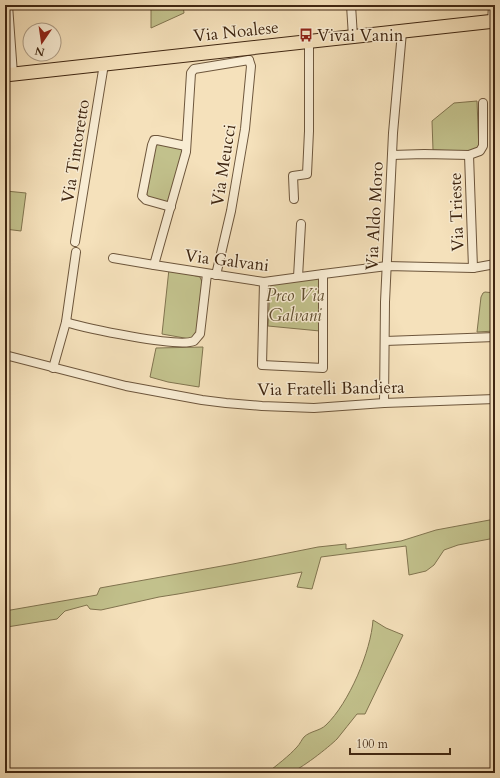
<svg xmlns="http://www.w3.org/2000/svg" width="500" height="778" font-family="Cardo,serif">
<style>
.green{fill:#c2c18c;stroke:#81744f}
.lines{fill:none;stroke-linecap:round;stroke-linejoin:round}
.minor-casing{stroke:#6d563c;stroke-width:10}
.primary-casing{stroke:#402712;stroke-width:15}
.minor{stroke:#f8ecd3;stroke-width:8}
.primary{stroke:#f5e1bb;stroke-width:13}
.labels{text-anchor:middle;stroke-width:3;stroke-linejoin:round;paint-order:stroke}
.street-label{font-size:17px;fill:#402712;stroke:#f8ecd3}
.poi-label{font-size:17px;fill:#402712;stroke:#f8ecd3;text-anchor:start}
.park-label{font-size:17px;font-style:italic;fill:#604e30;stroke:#f8ecd3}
</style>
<rect width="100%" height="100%" fill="#f5e1bb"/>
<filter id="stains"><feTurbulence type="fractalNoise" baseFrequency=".005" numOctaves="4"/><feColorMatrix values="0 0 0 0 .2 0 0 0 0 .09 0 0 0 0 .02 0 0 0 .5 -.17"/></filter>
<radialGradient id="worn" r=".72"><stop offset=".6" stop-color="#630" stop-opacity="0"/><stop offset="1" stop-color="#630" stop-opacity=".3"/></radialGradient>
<g class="green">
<polygon points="151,5 183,5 184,13 151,28"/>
<polygon points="477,101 479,152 433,150 432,121 454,103"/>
<polygon points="156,144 184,148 169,205 146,198"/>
<polygon points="6,191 26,193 21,231 5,229"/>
<polygon points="169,269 200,277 202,282 197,333 190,339 162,334"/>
<polygon points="321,278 320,331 268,326 270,287 276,283"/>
<polygon points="485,292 495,293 495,331 477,332 481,297 483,293"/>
<polygon points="203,347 199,387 168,382 150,377 156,348"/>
<polygon points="495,519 495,538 458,545 444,550 434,565 426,571 409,575 406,546 321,557 312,589 297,587 302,572 178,594 159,597 101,610 90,609 87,605 65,611 57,619 7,627 5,629 5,611 97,595 100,588 233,564 318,547 346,544 346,549 401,541 436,530"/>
<path d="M373,620L386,628L403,635L365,714H357C350,722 344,731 337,739C329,747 300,770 289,773C283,775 274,773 267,773C277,765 289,756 297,747C300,744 302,739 304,737C310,731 320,731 326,725C349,703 371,651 373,620Z"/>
</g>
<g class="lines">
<g class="minor-casing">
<g id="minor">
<polyline points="8,5 13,74"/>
<polyline points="351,5 353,37"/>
<polyline points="492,22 493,5"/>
<polyline points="392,155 424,154 469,155 480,151 483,146 483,103"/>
<polyline points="469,155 473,268"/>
<polyline points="294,199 293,176 307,174 309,131 309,41"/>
<polyline points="171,207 146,200 142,196 152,145 154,140 157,140 186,146"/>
<polyline points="75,242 104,64"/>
<polyline points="113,258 154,265 264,282 323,274 387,266 473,268 495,264"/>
<polyline points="154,265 186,152 191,73 194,69 249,60"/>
<polyline points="216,275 231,211 245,129 251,66 249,60"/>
<polyline points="298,277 301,224"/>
<polyline points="264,282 262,365 323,368 323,274"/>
<path d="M66,322C85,328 178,348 194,341C196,339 198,336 200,334L207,274"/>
<polyline points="385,341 495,337"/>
<polyline points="5,355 126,386 202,400 226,403 262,406 314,408 384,403 495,399"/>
<polyline points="53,368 66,322 76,252"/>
<polyline points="384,403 385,302 393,133 402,32"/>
</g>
</g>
<g class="primary-casing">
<polyline id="primary" points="5,75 495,21"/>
</g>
<use href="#minor" class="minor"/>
<use href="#primary" class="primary"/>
</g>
<defs>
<g id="bus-bare" transform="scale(1.08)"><path d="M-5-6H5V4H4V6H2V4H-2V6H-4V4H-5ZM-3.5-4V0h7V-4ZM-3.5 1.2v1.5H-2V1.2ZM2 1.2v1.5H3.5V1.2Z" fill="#8f2418" stroke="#f8ecd3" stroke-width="2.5" paint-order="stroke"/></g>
</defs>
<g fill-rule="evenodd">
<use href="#bus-bare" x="306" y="35"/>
</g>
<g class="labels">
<g class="street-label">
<text transform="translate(236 31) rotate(-6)" y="6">Via Noalese</text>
<text transform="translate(75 151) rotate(-81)" y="6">Via Tintoretto</text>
<text transform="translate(223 165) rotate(-81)" y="6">Via Meucci</text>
<text transform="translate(456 212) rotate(-92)" y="6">Via Trieste</text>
<text transform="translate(374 216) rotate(-87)" y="6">Via Aldo Moro</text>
<text transform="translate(227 260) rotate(7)" y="6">Via Galvani</text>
<text transform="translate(331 388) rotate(-1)" y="6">Via Fratelli Bandiera</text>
</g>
<g class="poi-label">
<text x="317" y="41">Vivai Vanin</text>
</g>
<g class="park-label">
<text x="295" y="301">Prco Via<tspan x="295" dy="20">Galvani</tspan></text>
</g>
</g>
<rect width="500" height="778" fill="none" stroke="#f5e1bb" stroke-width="20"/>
<rect x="6" y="6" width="488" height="766" fill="none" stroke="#402712" stroke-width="2"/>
<rect x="10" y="10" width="480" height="758" fill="none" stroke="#402712"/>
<g transform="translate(42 42) rotate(193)"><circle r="19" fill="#f8ecd3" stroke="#ae9d86"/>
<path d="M0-3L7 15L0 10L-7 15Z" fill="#8f2418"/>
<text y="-6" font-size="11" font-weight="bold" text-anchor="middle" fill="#402712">N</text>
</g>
<path d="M350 748v6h100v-6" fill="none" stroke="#402712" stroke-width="2"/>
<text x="356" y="748" font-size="12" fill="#402712" stroke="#f8ecd3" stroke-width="3" paint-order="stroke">100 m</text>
<rect width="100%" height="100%" filter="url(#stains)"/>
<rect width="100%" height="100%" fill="url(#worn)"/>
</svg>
